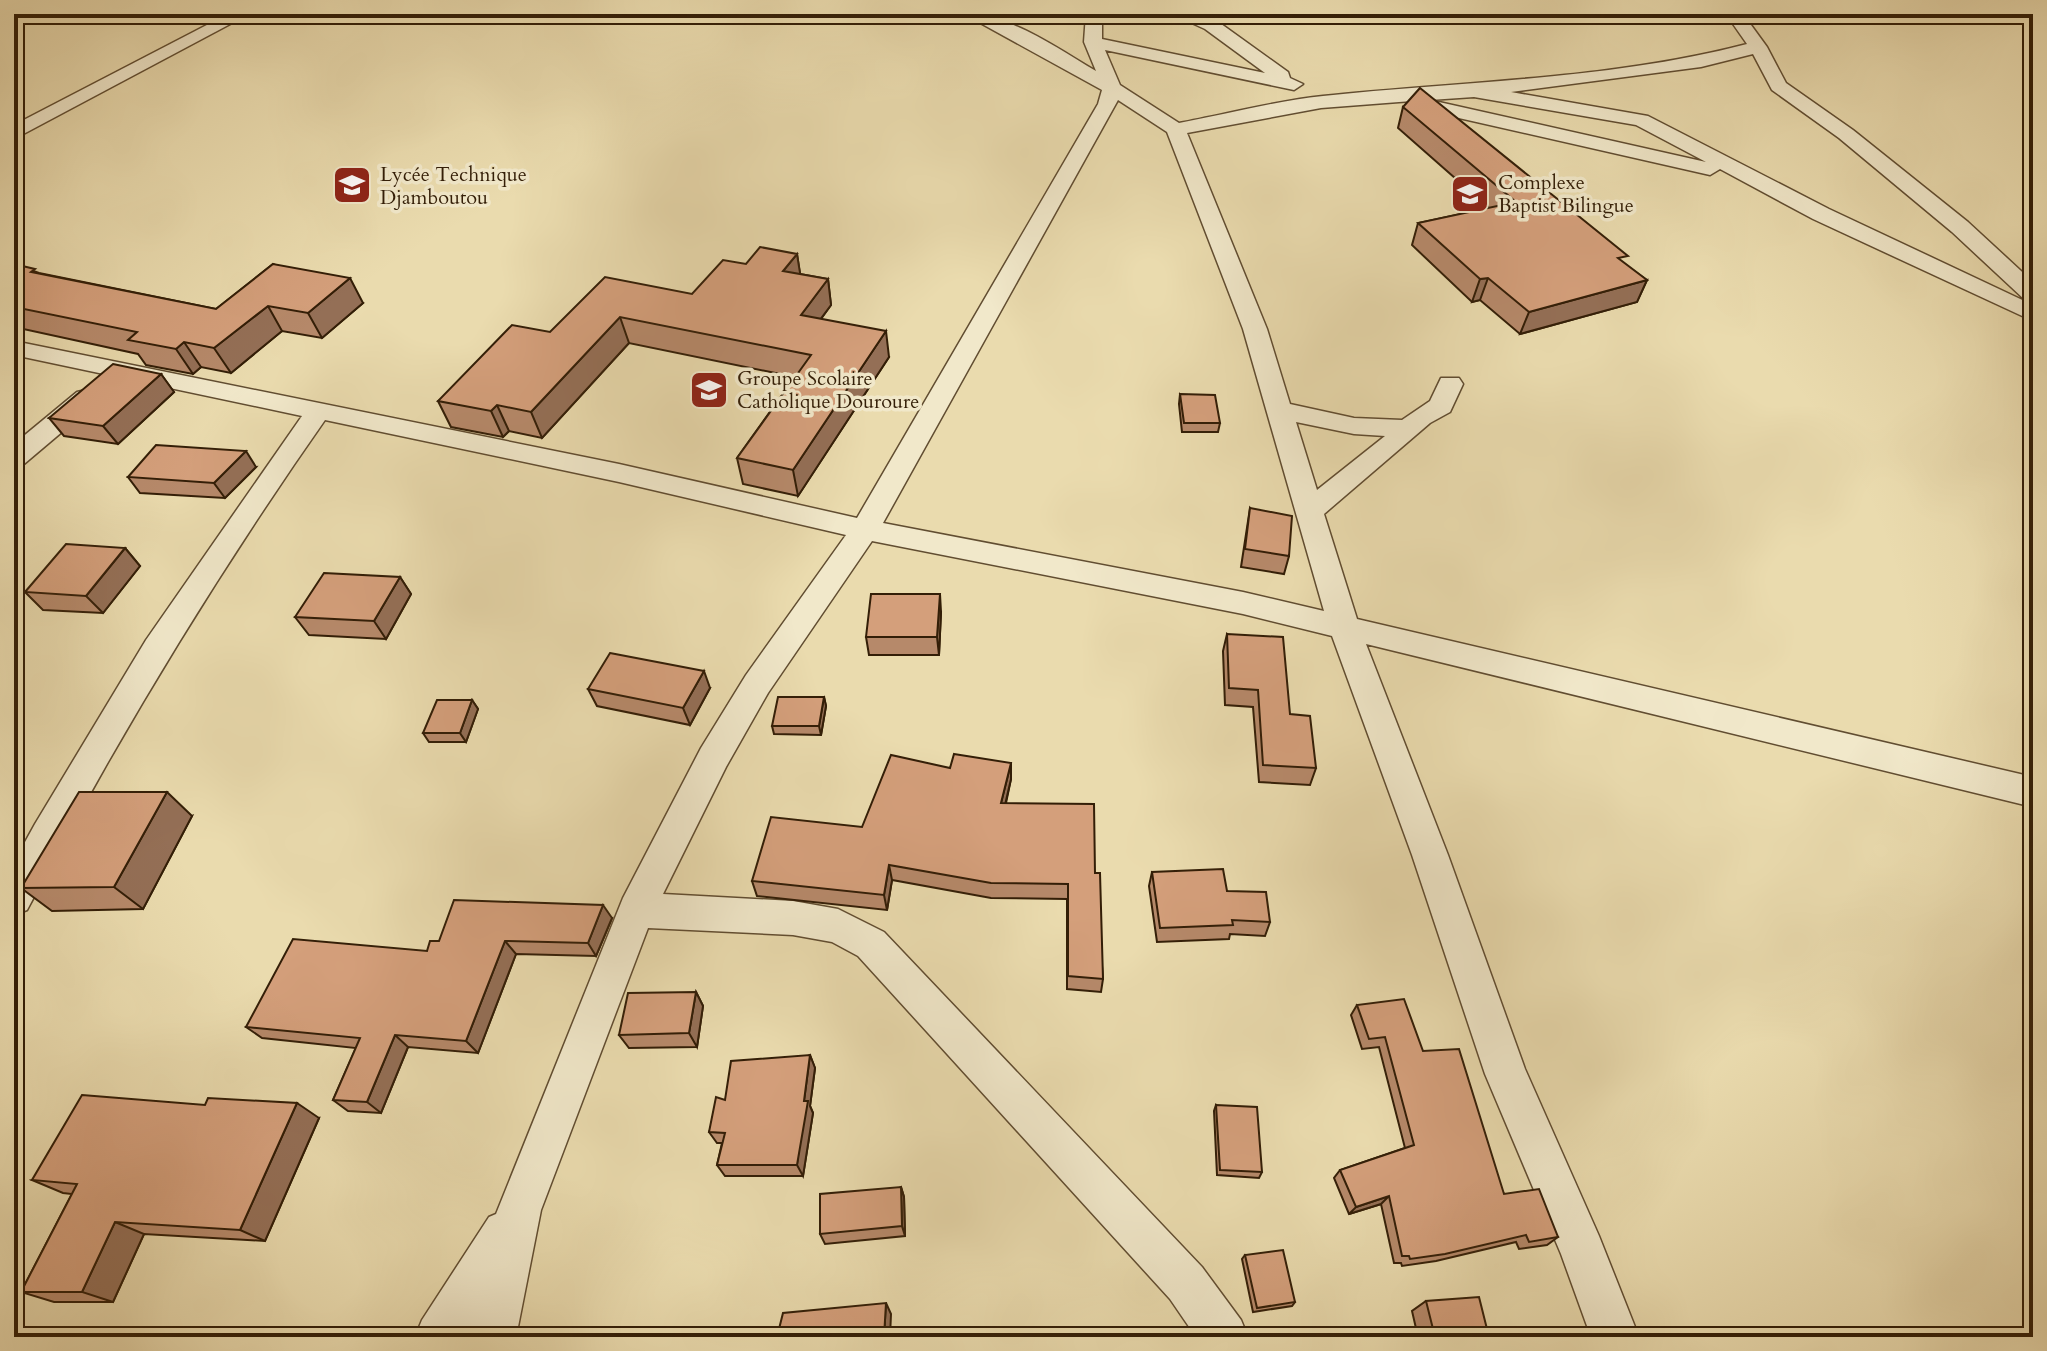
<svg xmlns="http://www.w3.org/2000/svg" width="2047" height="1351" font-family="Cardo,serif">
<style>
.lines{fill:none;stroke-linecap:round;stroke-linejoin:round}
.minor-casing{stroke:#614d31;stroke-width:3}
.minor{fill:#f1e8ca;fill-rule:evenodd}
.wall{fill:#b6896a;stroke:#331e07;stroke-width:2}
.shaded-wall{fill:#946f56;stroke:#331e07;stroke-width:2}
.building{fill:#d49f7b;stroke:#331e07;stroke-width:2}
.labels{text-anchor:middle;stroke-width:7;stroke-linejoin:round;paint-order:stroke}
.far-poi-label{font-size:20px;fill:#331e07;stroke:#f1e8ca;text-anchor:start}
</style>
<rect width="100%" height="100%" fill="#eadbae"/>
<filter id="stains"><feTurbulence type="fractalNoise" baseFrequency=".0025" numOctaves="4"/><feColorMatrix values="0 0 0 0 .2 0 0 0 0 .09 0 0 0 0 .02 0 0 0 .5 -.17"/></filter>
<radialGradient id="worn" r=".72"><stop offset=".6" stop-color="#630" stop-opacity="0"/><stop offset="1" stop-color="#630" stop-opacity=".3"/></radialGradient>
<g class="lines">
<g class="minor-casing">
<g id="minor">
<polygon points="228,14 249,14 14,139 14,125"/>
<path d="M964,14C1011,14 1056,48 1096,71L1084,42L1086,14H1102V39L1265,73L1205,29L1172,14H1196L1217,21L1288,72L1290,78L1303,84L1294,90L1105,50L1120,85L1179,123C1227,114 1275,101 1323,96C1464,81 1609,80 1747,44L1726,14H1743L1767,47L1786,83L1853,130L1968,222L2033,282V302L2025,300L1952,232L1839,138L1772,90L1753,54L1701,67L1511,92L1648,116L1829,209L2033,305V321L1813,219L1720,169L1710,175L1428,111L1419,105L1425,100L1321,108L1187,133L1267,329L1290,404L1354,418L1402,420L1430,401L1441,378H1459L1463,384L1450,412L1430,423L1324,514L1357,619L2033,777V807L1366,644L1448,855L1525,1069L1599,1236L1639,1337H1591L1561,1254L1485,1074L1412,855L1332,636L1243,614L872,541L768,693L726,767L663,894L793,901L838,909L884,932L1202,1267L1241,1320L1248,1337H1196L1170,1299L858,956L832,942L793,935L648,928L541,1210L516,1337H468L469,1334L467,1337H415L422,1320L489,1217L496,1214L623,898L701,748L746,675L846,535L619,482L325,420C215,577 116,740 27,910L14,915V862L35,824L146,640L302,416L14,355V341L619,464L857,518L1098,104L1102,90ZM1474,97L1636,125L1706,162L1430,100ZM1118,100L1167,132L1243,329L1324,611L1243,592L883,523ZM1296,422L1354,434L1385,436L1317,490Z"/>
<polygon points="86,390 95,392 99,398 95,404 24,464 14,467 14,444 77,392"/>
</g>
</g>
<use href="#minor" class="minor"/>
</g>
<g class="wall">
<polygon points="1403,107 1647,280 1637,302 1520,334 1480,300 1472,302 1412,245 1418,223 1489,208 1398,128"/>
<polygon points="797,254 800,274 828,279 831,305 821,319 889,357 798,496 743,484 737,458 795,377 629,343 542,438 509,431 503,437 451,427 438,401 550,332 692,294 746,264"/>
<polygon points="14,264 39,273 216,309 273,264 363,303 322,338 282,331 231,373 201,367 193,374 146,365 138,354 14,327"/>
<polygon points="161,374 174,392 118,444 64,436 49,418"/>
<polygon points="1180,394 1220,423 1218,432 1182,432 1179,404"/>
<polygon points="256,467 225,498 140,493 128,477"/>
<polygon points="1250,508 1289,556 1284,574 1241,567"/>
<polygon points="125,548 140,566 103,613 43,610 25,592"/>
<polygon points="400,577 411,594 386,639 309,635 295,617"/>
<polygon points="941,612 939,655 869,655 866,637"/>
<polygon points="1227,634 1290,714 1316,768 1310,785 1259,782 1253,707 1225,705 1223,651"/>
<polygon points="710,688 690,725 597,706 588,689"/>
<polygon points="824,697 826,706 821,735 774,734 772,726"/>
<polygon points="472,700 478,709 466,742 429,742 423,733"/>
<polygon points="1011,763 1011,779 1006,803 1095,873 1103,979 1101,992 1067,989 1067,899 991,898 892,880 887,910 757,896 752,881 862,827 950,768"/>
<polygon points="192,816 143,909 52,911 21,888"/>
<polygon points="1152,872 1227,891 1270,922 1265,936 1230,934 1229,939 1157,942 1149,886"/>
<polygon points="612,918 596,956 516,954 478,1053 408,1047 381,1113 348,1111 333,1100 356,1048 262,1038 246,1027 427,951"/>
<polygon points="696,992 703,1006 697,1047 629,1048 619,1035"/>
<polygon points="1357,1005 1423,1051 1504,1194 1558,1237 1547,1245 1519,1249 1516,1242 1436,1261 1402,1266 1401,1263 1394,1263 1381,1204 1349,1214 1334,1178 1340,1170 1405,1148 1379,1047 1362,1049 1351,1015"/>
<polygon points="810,1055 815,1068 810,1106 813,1113 803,1176 725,1176 717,1165 722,1143 717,1143 709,1132 725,1100"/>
<polygon points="1216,1105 1262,1172 1259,1178 1217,1175 1214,1111"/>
<polygon points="319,1118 265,1241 144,1234 113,1302 54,1302 21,1292 72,1194 63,1193 32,1180"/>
<polygon points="901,1187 904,1197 905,1236 825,1244 820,1234"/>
<polygon points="1245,1255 1295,1302 1292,1306 1253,1312 1242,1259"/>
<polygon points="1426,1301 1489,1337 1418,1337 1412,1311"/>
</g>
<g class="shaded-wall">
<polygon points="797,254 801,279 783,271"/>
<polygon points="350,278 363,303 322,338 308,313"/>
<polygon points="1488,278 1480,300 1472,302 1480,279"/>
<polygon points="828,279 831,305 805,340 801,315"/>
<polygon points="1647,280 1637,302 1520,334 1529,312"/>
<polygon points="268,306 282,331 231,373 214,348"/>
<polygon points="620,317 629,343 542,438 531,412"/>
<polygon points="886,331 889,357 798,496 793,470"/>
<polygon points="184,342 201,367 193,374 176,349"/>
<polygon points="161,374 174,392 118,444 103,426"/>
<polygon points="497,405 509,431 503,437 491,411"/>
<polygon points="246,451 256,467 225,498 214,483"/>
<polygon points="125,548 140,566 103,613 86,596"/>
<polygon points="400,577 411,594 386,639 374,621"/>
<polygon points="940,594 941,612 939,655 937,637"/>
<polygon points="704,671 710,688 690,725 683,708"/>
<polygon points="824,697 826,706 821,735 819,726"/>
<polygon points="472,700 478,709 466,742 460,733"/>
<polygon points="1011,763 1011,779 1002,818 1001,803"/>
<polygon points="167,792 192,816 143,909 114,887"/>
<polygon points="889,865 892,880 887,910 884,895"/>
<polygon points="603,905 612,918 596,956 588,943"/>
<polygon points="505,941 516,954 478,1053 466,1041"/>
<polygon points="696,992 703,1006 697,1047 689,1033"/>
<polygon points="395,1035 408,1047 381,1113 367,1102"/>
<polygon points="810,1055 815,1068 810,1106 813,1113 803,1176 797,1165 804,1101"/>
<polygon points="297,1103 319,1118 265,1241 240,1230"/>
<polygon points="901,1187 904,1197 905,1236 902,1226"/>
<polygon points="1389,1196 1381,1204 1349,1214 1356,1207"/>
<polygon points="115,1222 144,1234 113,1302 82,1292"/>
<polygon points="886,1303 891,1314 890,1337 884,1337"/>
</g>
<g class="building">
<polygon points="1420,88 1628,256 1618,258 1647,280 1529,312 1488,278 1480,279 1418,223 1516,202 1403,107"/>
<polygon points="760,247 797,254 783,271 828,279 801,315 886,331 793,470 737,458 811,355 620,317 531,412 497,405 491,411 438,401 512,325 550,332 605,277 692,294 723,260 746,264"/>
<polygon points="14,264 35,269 31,272 216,309 273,264 350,278 308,313 268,306 214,348 184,342 176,349 128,340 137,332 14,307"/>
<polygon points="113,364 161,374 103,426 49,418"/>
<polygon points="1180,394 1215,395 1220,423 1184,423"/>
<polygon points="156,445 246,451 214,483 128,477"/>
<polygon points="1250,508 1292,516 1289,556 1245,549"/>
<polygon points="66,544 125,548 86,596 25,592"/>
<polygon points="324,573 400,577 374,621 295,617"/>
<polygon points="871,594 940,594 937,637 866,637"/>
<polygon points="1227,634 1283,637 1290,714 1310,716 1316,768 1263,765 1258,690 1229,688"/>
<polygon points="610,653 704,671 683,708 588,689"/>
<polygon points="778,697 824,697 819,726 772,726"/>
<polygon points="437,700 472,700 460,733 423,733"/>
<polygon points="954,754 1011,763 1001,803 1094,804 1095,873 1100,873 1103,979 1068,976 1068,884 991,883 889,865 884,895 752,881 771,817 862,827 891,755 950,768"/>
<polygon points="79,792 167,792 114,887 21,888"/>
<polygon points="1223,869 1227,891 1266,892 1270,922 1232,920 1233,925 1160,928 1152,872"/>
<polygon points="454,900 603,905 588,943 505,941 466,1041 395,1035 367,1102 333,1100 360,1038 246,1027 293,939 427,951 430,941 439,941"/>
<polygon points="696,992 689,1033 619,1035 628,993"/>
<polygon points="1404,999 1423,1051 1459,1049 1504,1194 1539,1189 1558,1237 1529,1242 1526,1235 1445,1254 1410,1259 1409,1256 1402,1256 1389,1196 1356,1207 1340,1170 1414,1145 1385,1037 1369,1039 1357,1005"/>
<polygon points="810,1055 804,1101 808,1101 797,1165 717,1165 725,1133 709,1132 716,1097 725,1100 731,1061"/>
<polygon points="82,1095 205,1105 208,1098 297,1103 240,1230 115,1222 82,1292 21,1292 77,1184 32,1180"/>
<polygon points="1216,1105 1257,1107 1262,1172 1220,1170"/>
<polygon points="901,1187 902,1226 820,1234 820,1194"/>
<polygon points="1283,1250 1295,1302 1257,1308 1245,1255"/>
<polygon points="1479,1297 1489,1337 1435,1337 1426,1301"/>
<polygon points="886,1303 884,1337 777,1337 783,1313"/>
</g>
<defs>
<g id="school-square" transform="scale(2)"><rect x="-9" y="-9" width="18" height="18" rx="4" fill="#8f2418" stroke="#f1e8ca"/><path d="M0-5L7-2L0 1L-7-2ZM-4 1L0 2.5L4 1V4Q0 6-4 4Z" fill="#fff"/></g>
</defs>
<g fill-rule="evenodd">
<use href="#school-square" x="352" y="185"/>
<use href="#school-square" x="1470" y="194"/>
<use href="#school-square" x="709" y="390"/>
</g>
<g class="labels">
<g class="far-poi-label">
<text x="380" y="181">Lycée Technique<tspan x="380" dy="23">Djamboutou</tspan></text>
<text x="1498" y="189">Complexe<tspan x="1498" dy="23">Baptist Bilingue</tspan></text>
<text x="737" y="385">Groupe Scolaire<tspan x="737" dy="23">Catholique Douroure</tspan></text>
</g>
</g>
<rect width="2047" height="1351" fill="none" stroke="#eadbae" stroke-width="48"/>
<rect x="16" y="16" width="2015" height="1319" fill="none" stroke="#331e07" stroke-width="4"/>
<rect x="24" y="24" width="1999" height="1303" fill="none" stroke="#331e07" stroke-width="2"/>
<rect width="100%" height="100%" filter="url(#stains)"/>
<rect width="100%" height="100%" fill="url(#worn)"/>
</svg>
